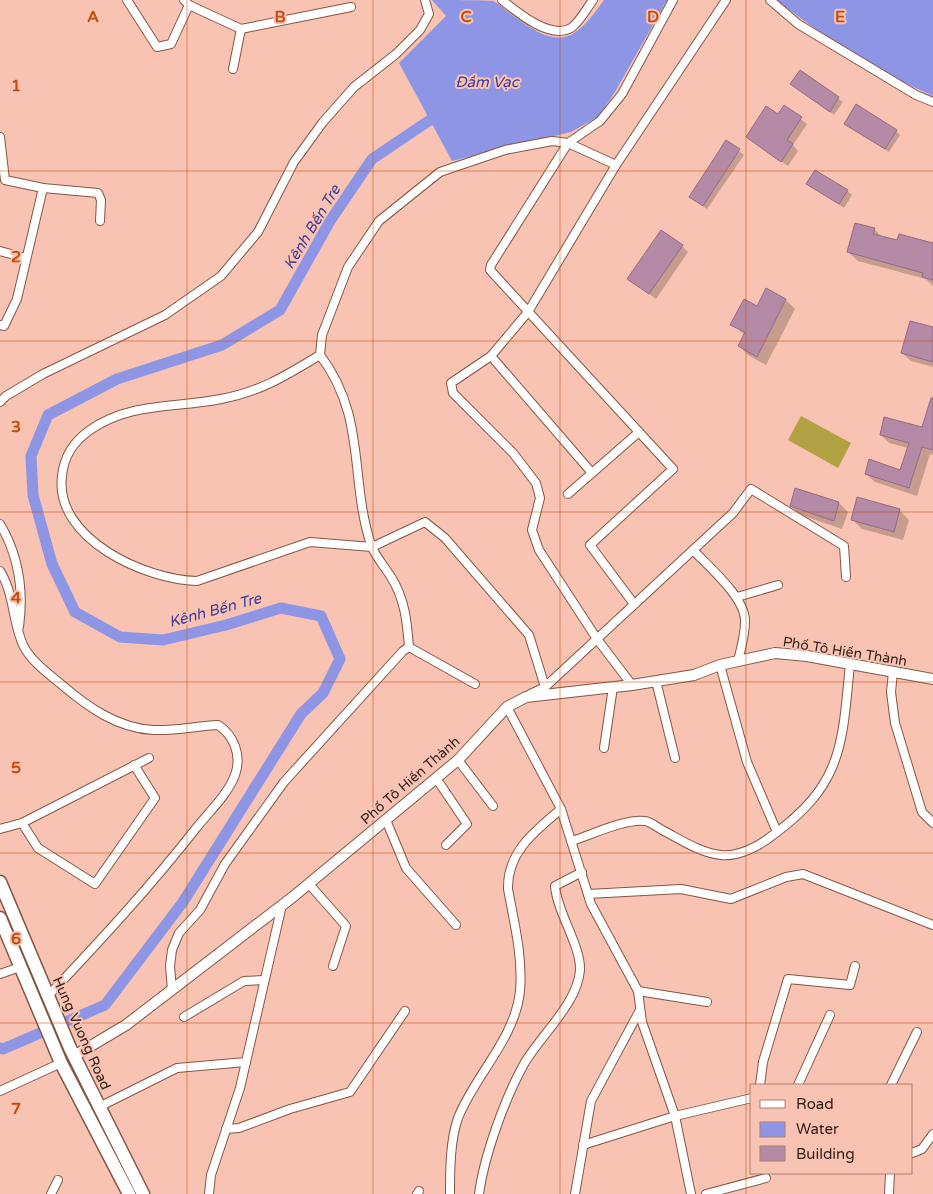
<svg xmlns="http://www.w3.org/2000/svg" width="933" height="1194" font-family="'Varela Round',sans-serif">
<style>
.green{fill:#b3a244}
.water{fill:#8e95e5}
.shadow{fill:#0003}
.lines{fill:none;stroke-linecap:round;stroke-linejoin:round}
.canal{stroke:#8e95e5;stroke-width:11}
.building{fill:#b58aa7;stroke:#946b87}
.minor-casing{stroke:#835647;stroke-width:10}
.tertiary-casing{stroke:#835647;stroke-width:12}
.primary-casing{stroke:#835647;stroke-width:15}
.minor{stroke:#fff;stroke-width:8}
.tertiary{stroke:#fff;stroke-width:10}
.primary{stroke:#fff;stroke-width:12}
.grid{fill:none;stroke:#c34d0e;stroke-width:1;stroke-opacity:0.55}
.labels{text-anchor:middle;stroke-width:4;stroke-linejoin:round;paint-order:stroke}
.street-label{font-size:14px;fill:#2e1b15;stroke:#f8c3b2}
.water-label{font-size:15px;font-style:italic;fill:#3d3a96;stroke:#f8c3b2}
.grid-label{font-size:16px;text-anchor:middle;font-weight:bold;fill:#c34d0e;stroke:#f8c3b2;stroke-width:4;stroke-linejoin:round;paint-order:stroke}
</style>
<rect width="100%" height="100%" fill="#f8c3b2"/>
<polygon class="green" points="801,416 851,443 838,468 788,440"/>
<g class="water">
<path d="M432,0C443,0 486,0 493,1C500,4 508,13 515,17C559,49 573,44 604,0H667L615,92L598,117L571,132L452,161L399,63L446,16Z"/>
<path d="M777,0H933V96C878,72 823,37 777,0Z"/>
</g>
<g class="shadow">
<polygon points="800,72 843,102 834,115 791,84"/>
<polygon points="785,107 807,124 793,145 798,151 788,166 747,137 778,116"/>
<polygon points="846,124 896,131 900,135 889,152"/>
<polygon points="727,142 744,155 707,209 690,197"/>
<polygon points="808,184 847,191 852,195 844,208"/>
<polygon points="874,229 882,237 898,241 932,244 933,238 933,286 926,279 858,261 848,252"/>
<polygon points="682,246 688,252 656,299 629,279"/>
<polygon points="766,290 786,300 795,309 766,365 748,355 739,346 745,335 732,324 757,307"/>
<polygon points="933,329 933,367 911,361 902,353"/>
<polygon points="933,395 933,455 930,454 917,496 875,482 866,474 901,471 908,448 889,443 881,435 923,428"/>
<polygon points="858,499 900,511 909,520 903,540 862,529 853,520"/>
<polygon points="839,503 848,512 842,529 801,515 791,506"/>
</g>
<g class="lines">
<polyline class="canal" points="0,1048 3,1049 105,1005 183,902 301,714 323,693 340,659 321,616 281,608 226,625 163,640 120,637 75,612 52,564 33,495 31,456 48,415 117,379 222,345 280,310 330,221 372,159 430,120"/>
</g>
<g class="building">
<polygon points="800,70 839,97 830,112 790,84"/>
<polygon points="856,104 897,130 885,149 844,124"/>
<polygon points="784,105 802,117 787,140 793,144 781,162 746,137 766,106 778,114"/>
<polygon points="726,140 740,149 703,206 689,197"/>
<polygon points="815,170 848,190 839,204 806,184"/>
<polygon points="855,223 875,228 873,234 897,240 899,234 933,243 933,280 922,277 923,273 847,252"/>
<polygon points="661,230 683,245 649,294 627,279"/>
<polygon points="766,288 786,299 757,357 738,346 745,332 730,325 744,299 757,306"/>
<polygon points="910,321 933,327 933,362 901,353"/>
<polygon points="931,398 933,398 933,450 922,447 909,488 865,474 869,459 900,470 909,443 880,435 884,417 922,427"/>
<polygon points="795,488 839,502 834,521 790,506"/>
<polygon points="857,497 900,509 894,532 851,520"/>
</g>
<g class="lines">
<g class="minor-casing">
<g id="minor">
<polyline points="127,0 157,47 171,44 189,5"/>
<polyline points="184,0 189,5 241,29 351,7"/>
<path d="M502,0C517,12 550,40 571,28C579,23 587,8 593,0"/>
<polyline points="770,0 798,24 916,95 933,102"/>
<polyline points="233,69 241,29"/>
<polyline points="0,137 5,180 43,188 17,299 4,326 0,325"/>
<polyline points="43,188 98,193 101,200 100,221"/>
<polyline points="0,251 26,258"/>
<path d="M320,355C287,375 260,392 221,399C177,408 129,402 90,430C73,442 64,456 62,476C54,539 146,580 197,581L310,542L372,547L425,522L445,538L529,635L545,687"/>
<polyline points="491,356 592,473"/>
<polyline points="0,402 6,396 43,374 165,315 221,276 258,232 294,162 323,122 354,87 396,54 420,30 429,14 425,0"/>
<polyline points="568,494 639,432"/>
<path d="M0,524C19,556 24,590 19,627"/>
<path d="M693,550C709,567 746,598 745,622C745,635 741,648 738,661"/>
<path d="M0,571C15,595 12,623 24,647C33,663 49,674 62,685C88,707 117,728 153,730C174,731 197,726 218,725C234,735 242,756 235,775C228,794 210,811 197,827C151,886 99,942 48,996"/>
<polyline points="737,597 778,585"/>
<polyline points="634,604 590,545 673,469 490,270 491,265 568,143 600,121 622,94 673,0"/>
<path d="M409,647C407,622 405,599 391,577C385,567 375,556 371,545C349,477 367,417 320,355L322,335L348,267L379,221L440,172L505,150L552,141L568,143L616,165"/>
<polyline points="720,665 747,762 777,832"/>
<polyline points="893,672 891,692 895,723 922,812 933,823"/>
<polyline points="656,681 675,758"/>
<polyline points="632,685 597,639 539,550 532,530 540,498 536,483 513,453 453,393 451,383 491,356 528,312 616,165 726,0"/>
<polyline points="530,694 545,687 733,513 751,489 844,546 846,577"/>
<polyline points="507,707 561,809 591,904 638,991 642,1022 675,1116 691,1194"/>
<polyline points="604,748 613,687"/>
<polyline points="458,760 493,806"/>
<polyline points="436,778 467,824 446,845"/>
<polyline points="386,820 406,868 456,925"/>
<polyline points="22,823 38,848 95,884 155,798 134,765"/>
<polyline points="0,829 22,823 149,758"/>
<path d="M572,841C591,835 626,818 645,821C651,822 657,827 662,830C680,839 700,853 721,855C739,857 759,846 773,835C843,784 842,745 850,664"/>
<polyline points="309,884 346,926 333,966"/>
<polyline points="588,894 681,889 731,899 786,877 803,874 933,925"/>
<polyline points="0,974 20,967"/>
<polyline points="172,990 170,966 172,950 179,933 200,910 225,864 284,782 403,651 409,647 475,684"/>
<polyline points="638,991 707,1002"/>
<polyline points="184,1017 244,981 264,980"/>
<polyline points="760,1085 763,1062 788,979 850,985 855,966"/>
<polyline points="798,1085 830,1015"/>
<polyline points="891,1085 917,1032"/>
<polyline points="0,1091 61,1063"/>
<polyline points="99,1107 177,1068 246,1062"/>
<polyline points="226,1129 239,1128 290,1109 350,1092 405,1011"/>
<polyline points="583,1145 675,1116 752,1098"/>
<polyline points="912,1153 922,1149 933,1134"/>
<polyline points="51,1194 58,1180"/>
<polyline points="209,1194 211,1175 240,1088 282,905"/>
<polyline points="417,1194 419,1191"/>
<path d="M450,1194C450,1170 450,1141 458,1118C475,1075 515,1039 520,991C523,957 514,922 508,889C507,852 535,831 561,809"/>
<path d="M479,1194C484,1156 505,1098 524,1064C540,1036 578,1003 580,970C581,946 557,912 555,886L582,872"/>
<polyline points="575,1194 591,1101 640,1010"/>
<polyline points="706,1194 766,1178"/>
<polyline points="889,1194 890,1173"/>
</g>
</g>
<g class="tertiary-casing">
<polyline id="tertiary" points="74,1056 126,1025 294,896 458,760 507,707 526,697 632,685 694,675 720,665 775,653 807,656 933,679"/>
</g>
<g class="primary-casing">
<g id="primary">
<polyline points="0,882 70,1048 143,1194"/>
<polyline points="0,918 61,1063 129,1194"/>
</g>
</g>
<use href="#minor" class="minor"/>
<use href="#tertiary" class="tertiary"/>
<use href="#primary" class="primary"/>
</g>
<path class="grid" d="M187,0V1194M373,0V1194M560,0V1194M746,0V1194M0,171H933M0,341H933M0,512H933M0,682H933M0,853H933M0,1023H933"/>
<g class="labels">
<g class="street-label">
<text transform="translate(845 651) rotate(9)" y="5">Phố Tô Hiến Thành</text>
<text transform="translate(410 780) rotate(-41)" y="5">Phố Tô Hiến Thành</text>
<text transform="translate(82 1033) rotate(66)" y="5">Hung Vuong Road</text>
</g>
<g class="water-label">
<text x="487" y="87">Đầm Vạc</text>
<text transform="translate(312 227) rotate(-59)" y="5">Kênh Bến Tre</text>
<text transform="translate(215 610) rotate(-15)" y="5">Kênh Bến Tre</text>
</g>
</g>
<g class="grid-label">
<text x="93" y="22">A</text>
<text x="280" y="22">B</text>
<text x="466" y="22">C</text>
<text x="653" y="22">D</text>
<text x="840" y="22">E</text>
<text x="16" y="91">1</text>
<text x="16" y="262">2</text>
<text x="16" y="432">3</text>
<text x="16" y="603">4</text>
<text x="16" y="773">5</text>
<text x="16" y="944">6</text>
<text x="16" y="1114">7</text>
</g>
<rect x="750" y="1084" width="162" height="90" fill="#f8c3b2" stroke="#a78073"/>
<rect x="760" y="1100" width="25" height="8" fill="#ffffff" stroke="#a78073"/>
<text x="796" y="1109" font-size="15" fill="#2e1b15">Road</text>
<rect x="760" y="1122" width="25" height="15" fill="#8e95e5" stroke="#a78073"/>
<text x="796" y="1134" font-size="15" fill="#2e1b15">Water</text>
<rect x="760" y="1146" width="25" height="15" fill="#b58aa7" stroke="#a78073"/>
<text x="796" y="1159" font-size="15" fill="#2e1b15">Building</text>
</svg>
